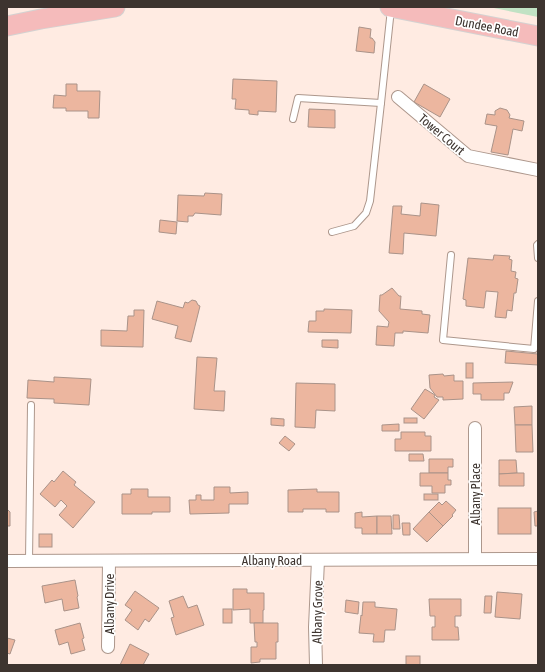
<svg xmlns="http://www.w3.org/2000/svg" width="545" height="672" font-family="'Asap Condensed',sans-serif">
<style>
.green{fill:#c1e2c4}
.building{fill:#ecb69f;stroke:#aa9389}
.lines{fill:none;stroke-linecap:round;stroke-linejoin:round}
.service-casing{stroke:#ad978c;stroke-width:8}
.minor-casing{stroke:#ad978c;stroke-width:14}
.primary-casing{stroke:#d4d2d1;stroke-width:21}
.service{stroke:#fff;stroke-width:6}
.minor{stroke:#fff;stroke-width:12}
.primary{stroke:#f5bbbb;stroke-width:19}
.labels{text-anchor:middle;stroke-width:3.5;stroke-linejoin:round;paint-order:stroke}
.street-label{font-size:13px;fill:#3d342f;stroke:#fff}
</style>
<rect width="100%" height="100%" fill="#ffebe2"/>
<polygon class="green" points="489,7 538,7 538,17"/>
<g class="building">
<polygon points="359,27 371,29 370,38 372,38 375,42 374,53 356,51"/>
<polygon points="233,79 277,81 276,112 258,111 258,115 249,114 249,110 235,109 236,99 232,99"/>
<polygon points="66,84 77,84 77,91 100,91 99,118 88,118 88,111 66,111 66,108 53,108 54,95 66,96"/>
<polygon points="424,84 450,99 440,117 414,102"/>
<polygon points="500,108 507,110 510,115 509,118 524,121 522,131 513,129 508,155 491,152 497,126 485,124 487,114 495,115 495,111"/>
<polygon points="309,109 335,110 335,128 308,127"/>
<polygon points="205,193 222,194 221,215 195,213 193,216 188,216 188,222 177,221 178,195 204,196"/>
<polygon points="421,203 439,205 436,236 404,233 403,254 389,253 393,206 402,206 401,214 420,216"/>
<polygon points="160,220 177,222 176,234 159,232"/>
<polygon points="494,255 510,256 509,259 512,260 511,271 516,272 515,278 518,279 516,293 514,293 512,311 507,310 506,318 495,317 498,292 486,291 484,308 466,306 466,300 463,299 468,258 493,260"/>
<polygon points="392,288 399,296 401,296 400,309 422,311 422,314 430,315 428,333 403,331 403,333 395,333 394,346 376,345 377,326 388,327 389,322 379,311 380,295 382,295"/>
<polygon points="192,300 196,301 198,305 200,306 191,342 175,338 178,326 152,319 157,301 183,308 185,302 188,303"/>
<polygon points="324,309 352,310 351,333 308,332 309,321 316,321 316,311 324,311"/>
<polygon points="134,310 144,310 143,347 101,346 101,330 127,331 128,316 134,316"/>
<polygon points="322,340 338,340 338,348 322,347"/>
<polygon points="506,351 538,354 538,365 505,363"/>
<polygon points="197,357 217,358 214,391 225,391 224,411 194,409"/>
<rect x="466" y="363" width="7" height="15"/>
<polygon points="443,374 444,376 454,375 454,381 463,381 463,399 443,400 443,397 437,397 430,388 429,375"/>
<polygon points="54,377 91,379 89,405 54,403 54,399 27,398 28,380 54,382"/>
<polygon points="513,382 509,393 504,393 504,400 481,400 481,394 473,394 473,383"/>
<polygon points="296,383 335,384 335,411 316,410 315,428 295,427"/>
<polygon points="425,389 435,395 434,397 439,400 424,419 411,409"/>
<polygon points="532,406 532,425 515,425 514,407"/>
<polygon points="271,418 284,419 284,426 271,425"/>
<rect x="404" y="418" width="13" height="5"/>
<polygon points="399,424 399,431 382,431 382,425"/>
<polygon points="515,425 532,425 533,452 516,452"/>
<polygon points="401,432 425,432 425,436 431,436 431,451 395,451 395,439 401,439"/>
<polygon points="285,436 295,444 289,451 279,443"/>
<polygon points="409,454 423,454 424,461 409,461"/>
<polygon points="429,459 453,459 453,467 448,467 448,473 429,473"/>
<polygon points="499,460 516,460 517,473 499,474"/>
<polygon points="63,471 76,482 74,485 95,502 73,528 59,515 67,506 61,500 55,507 40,494 52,480 54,482"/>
<polygon points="420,473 448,473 448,480 451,480 451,485 445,485 445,493 432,493 432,486 420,486"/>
<polygon points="517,473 524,473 524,486 499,486 499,474"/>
<polygon points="214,487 230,487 230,493 248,492 248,504 229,504 229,513 190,514 189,500 196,500 196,495 201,495 201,500 214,500"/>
<polygon points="131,489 148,489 148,497 170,497 170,512 152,512 152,514 122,514 122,494 131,494"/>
<polygon points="317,489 317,492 339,492 339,512 326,512 326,509 303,509 303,512 288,512 288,490"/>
<rect x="424" y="494" width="14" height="6"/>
<polygon points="446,501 456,510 452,515 453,516 443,526 429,512 439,502 442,505"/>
<rect x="498" y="508" width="33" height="26"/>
<polygon points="7,509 10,512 10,526 7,526"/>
<polygon points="538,511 538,526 535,526 534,512"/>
<polygon points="362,512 362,517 377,516 377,534 362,534 362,528 355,528 355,513"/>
<polygon points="429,512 443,526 427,542 413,529"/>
<polygon points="393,515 399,515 400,529 393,529"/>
<polygon points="377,516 391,516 392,534 377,534"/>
<polygon points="402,523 410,523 410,535 403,535"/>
<rect x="39" y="534" width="13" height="13"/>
<polygon points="75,580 78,596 77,597 79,608 64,611 62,599 45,603 42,586"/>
<polygon points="233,589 247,589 247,593 264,593 264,610 263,610 263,623 250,623 250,609 233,610"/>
<polygon points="135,591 159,608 149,622 145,619 138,630 125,620 132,610 125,605"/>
<polygon points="497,592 522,594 520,619 495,617"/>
<polygon points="183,596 188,608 197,605 204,625 176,635 171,618 174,617 169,601"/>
<polygon points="485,596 492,596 491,613 484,613"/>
<polygon points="429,599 461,599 461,616 455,616 455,627 458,627 459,640 432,640 432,627 435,627 435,616 430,616"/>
<polygon points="346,600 359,602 358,614 345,612"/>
<polygon points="363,602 375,602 375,607 397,609 395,630 385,630 384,642 373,642 374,634 359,633 361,615 362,616"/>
<rect x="223" y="609" width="9" height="14"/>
<polygon points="80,623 84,638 82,639 85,650 71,654 68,642 59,645 55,630"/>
<polygon points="254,623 278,623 278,642 276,642 276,659 260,659 260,662 251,663 251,647 257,647 257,642 255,642"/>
<polygon points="7,638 15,640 10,654 7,653"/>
<polygon points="130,644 149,654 143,665 120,665"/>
<rect x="406" y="656" width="14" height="9"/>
</g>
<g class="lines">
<g class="service-casing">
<g id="service">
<polyline points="293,119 298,98 381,103"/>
<polyline points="332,232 354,226 366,213 370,201 381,103 391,9"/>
<polyline points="538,244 537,245 538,258"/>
<polyline points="451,255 443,340 534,349 538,301"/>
<polyline points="29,561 31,405"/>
</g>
</g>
<g class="minor-casing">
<g id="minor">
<polyline points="398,97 468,156 538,170"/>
<polyline points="475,428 475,559"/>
<polyline points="7,561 538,559"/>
<polyline points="108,647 109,561"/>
<polyline points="316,665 315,627 318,560"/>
</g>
</g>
<g class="primary-casing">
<g id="primary">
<polyline points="390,7 538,36"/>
<polyline points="7,26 41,19 115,7"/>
</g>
</g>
<use href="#service" class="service"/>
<use href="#minor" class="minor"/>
<use href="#primary" class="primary"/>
</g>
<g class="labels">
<g class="street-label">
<text transform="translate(487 26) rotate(11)" y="5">Dundee Road</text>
<text transform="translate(442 134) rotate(40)" y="5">Tower Court</text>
<text transform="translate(475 494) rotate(-90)" y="5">Albany Place</text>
<text x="272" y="565">Albany Road</text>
<text transform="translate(109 604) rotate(-90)" y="5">Albany Drive</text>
<text transform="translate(317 612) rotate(-89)" y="5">Albany Grove</text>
</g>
</g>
<rect width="545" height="672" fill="none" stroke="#3d342f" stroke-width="16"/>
</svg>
